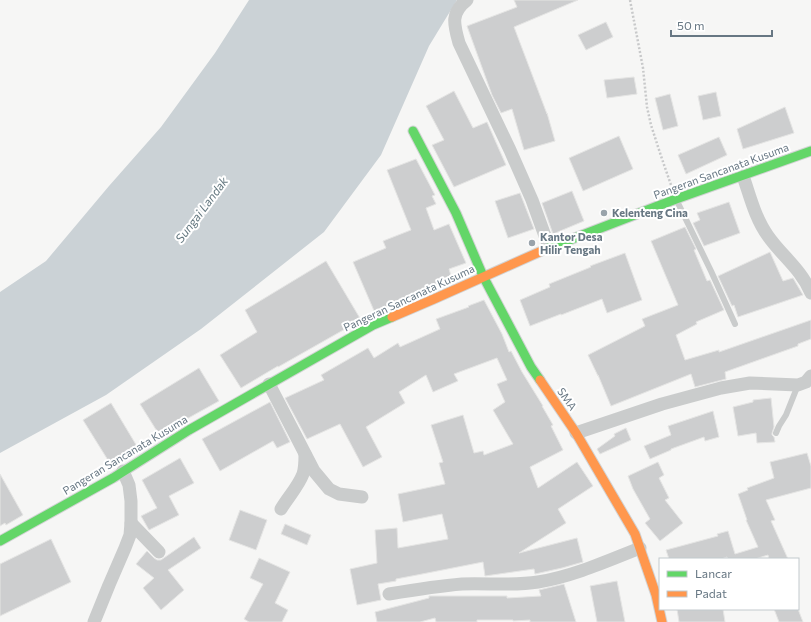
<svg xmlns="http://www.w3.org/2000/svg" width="811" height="622" font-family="Commissioner,sans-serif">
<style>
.water{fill:#cbd2d6}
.building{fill:#cdcecf;stroke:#e5e5e4}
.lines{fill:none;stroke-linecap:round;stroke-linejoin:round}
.fast-casing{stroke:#d2d3d4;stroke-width:11}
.slow-casing{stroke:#d2d3d4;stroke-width:11}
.path{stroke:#c8c9ca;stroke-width:2.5;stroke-dasharray:2 2;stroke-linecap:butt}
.lane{stroke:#cacccc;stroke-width:6}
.street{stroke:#cacccc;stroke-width:13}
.fast{stroke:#63d668;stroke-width:9}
.slow{stroke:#ff974d;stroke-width:9}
.poi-dot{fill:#99a3ab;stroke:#fff;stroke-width:1.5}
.labels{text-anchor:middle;stroke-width:4;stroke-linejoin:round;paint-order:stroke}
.street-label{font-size:11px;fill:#677783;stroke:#fff}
.poi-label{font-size:11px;font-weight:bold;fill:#677783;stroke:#fff;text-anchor:start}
.water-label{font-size:12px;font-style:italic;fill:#63777f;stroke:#fff}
</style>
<rect width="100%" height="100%" fill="#f6f6f5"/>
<polygon class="water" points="249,0 457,0 429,46 381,155 324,232 201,329 106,395 0,453 0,292 46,261 109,186 161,127 215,53"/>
<g class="building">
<polygon points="514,0 578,0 514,27 547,114 547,113 555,141 524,150 512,109 501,113 492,95 467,26 517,7"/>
<polygon points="606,22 613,37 586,50 578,35"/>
<polygon points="634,77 637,94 607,98 604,80"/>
<polygon points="454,91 473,128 487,122 506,165 454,187 432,145 444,140 426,106"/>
<polygon points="716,92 721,116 703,120 698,96"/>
<polygon points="670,94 678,126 663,130 655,98"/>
<polygon points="785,107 794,133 743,149 737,129"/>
<polygon points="619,136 633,169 583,191 569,158"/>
<polygon points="719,137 727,155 686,174 678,155"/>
<polygon points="416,159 435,195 432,196 436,204 426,208 434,230 449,224 466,263 449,269 452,279 418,294 397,302 397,303 375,313 353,262 386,248 383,241 411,230 387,170"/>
<polygon points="572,191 584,221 553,234 542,203"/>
<polygon points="520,193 534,229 508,238 495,201"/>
<polygon points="729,202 740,233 704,246 693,223 700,220 697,213"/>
<polygon points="685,227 696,249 694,250 707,281 710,280 724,310 696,322 697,324 676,335 685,360 719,350 719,352 811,320 811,339 798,344 798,346 725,372 726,379 695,387 691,374 611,406 598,375 598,376 588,355 645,326 642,319 678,305 651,241"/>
<polygon points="770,252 783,281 793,278 803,295 738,317 734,305 732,306 718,276"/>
<polygon points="625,253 642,300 607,313 602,299 561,315 561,314 530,326 520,300 550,287 549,284 591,267 590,266"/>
<polygon points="326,261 361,320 278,367 278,366 241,388 220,355 257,332 245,310"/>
<polygon points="484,300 502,334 509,352 511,351 522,372 543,406 542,406 553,425 551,426 563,450 530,467 538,488 577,462 593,486 558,509 566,523 519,553 577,538 583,562 562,568 535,574 534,569 485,576 483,562 417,575 396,579 396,581 378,584 381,600 357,605 350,569 377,563 375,530 397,528 398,548 448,539 442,514 403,522 398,494 445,484 439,463 443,462 431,425 463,415 474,453 483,451 484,455 513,444 493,410 505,402 497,384 507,380 497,358 454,374 458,381 433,392 426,375 399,392 405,403 366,427 382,457 363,467 340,424 307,439 285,398 324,380 321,375 368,348 374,358 398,343 400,347 440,329 436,319 469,307 468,306"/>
<polygon points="199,368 219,401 183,421 160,436 140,404"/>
<polygon points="771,398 774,427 772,433 772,435 774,437 775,442 757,443 756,433 738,436 733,407 753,402 753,400"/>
<polygon points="270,402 290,442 277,448 273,441 220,471 202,439"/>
<polygon points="111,403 138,448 111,465 83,420"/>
<polygon points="713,411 719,437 705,441 704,437 671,449 671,450 650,459 644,446 671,435 668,426"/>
<polygon points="626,428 631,440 600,454 597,449 615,436 614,434"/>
<polygon points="807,453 811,466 811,488 766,500 775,520 771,521 788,559 769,559 768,555 755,559 728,559 727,557 721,559 669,559 666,550 718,536 717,534 728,531 735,554 758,547 746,520 747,520 738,494 748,490 747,488 774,478 770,462"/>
<polygon points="180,458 194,483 169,496 179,515 149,530 141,516 157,508 142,480"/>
<polygon points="658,462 664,475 659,478 669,498 665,500 683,523 660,541 645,523 650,519 633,489 628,476"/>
<polygon points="0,474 23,515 6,525 5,523 0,526"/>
<polygon points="240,510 267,520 256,550 229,540"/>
<polygon points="285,524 311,535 307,545 281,534"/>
<polygon points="194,537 201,548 168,570 184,590 161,610 143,588 154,578 136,564 147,551 154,558 157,560 161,560"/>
<polygon points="51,539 71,582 0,616 0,564"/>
<polygon points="259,558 290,572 275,603 288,610 282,622 249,622 244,619 263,584 250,578"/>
<polygon points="617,581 625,622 597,622 590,586"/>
<polygon points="564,584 576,622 530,622 530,620 513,621 513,620 477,620 477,622 436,622 435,618 420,622 377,622 375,612 429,598 429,596 507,596 507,598 541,596 539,590"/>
<polygon points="677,609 723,609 725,622 679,622"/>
<polygon points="774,609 798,609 803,622 779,622"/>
</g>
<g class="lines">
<g class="fast-casing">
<g id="fast">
<polyline points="413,131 456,213 483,276 531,367 540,380"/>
<polyline points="546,249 676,199 811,151"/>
<polyline points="0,541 113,478 189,430 373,325 392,317"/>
</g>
</g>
<g class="slow-casing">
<g id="slow">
<polyline points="392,317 434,299 546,249"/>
<polyline points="540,380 576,433 635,534 656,595 662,622"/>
</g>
</g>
<polyline class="path" points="630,0 643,68 647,107 651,125 661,156 671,185"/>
<g class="lane">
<polyline points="677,201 711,271 735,324"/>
<polyline points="776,433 779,426 786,415 798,385"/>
</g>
<g class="street">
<path d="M467,0C450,13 454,25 459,43L510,150L532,200L549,247"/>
<path d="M743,176C750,196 755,218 768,236C782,256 801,269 811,293"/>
<polyline points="269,384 314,471 329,489 339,494 362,497"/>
<polyline points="576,433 662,404 721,388 750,383 798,385 806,382 811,376"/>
<path d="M281,509C288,497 298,487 303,474C305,468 305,461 305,454"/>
<polyline points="131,523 159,552"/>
<path d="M389,594C413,590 438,586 462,584C488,583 513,586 538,582C574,576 607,561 640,548"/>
<polyline points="94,622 109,585 125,548 130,535 131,523 131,501 129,485 123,471"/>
</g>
<use href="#fast" class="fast"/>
<use href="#slow" class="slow"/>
</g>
<g class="poi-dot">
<circle cx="604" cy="213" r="4"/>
<circle cx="532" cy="243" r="4"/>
</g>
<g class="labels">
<g class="street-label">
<text transform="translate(721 171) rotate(-20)" y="4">Pangeran Sancanata Kusuma</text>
<text transform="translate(409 298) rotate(-25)" y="4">Pangeran Sancanata Kusuma</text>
<text transform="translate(567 399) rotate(55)" y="4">SMA</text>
<text transform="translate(125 455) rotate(-31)" y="4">Pangeran Sancanata Kusuma</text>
</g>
<g class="poi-label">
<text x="612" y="217">Kelenteng Cina</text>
<text x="540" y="241">Kantor Desa<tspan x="540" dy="13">Hilir Tengah</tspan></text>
</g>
<g class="water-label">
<text transform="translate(202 210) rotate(-53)" y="4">Sungai Landak</text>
</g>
</g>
<rect x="659" y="558" width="140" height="52" fill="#ffffff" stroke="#c2c9cd"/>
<rect x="667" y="571" width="20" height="6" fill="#63d668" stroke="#c2c9cd"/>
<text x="695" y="578" font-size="12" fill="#677783">Lancar</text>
<rect x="667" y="591" width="20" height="6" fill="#ff974d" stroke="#c2c9cd"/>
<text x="695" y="598" font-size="12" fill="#677783">Padat</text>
<path d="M671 30v6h101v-6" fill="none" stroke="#677783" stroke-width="2"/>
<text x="677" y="30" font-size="12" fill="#677783" stroke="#ffffff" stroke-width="3" paint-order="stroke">50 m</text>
</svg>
